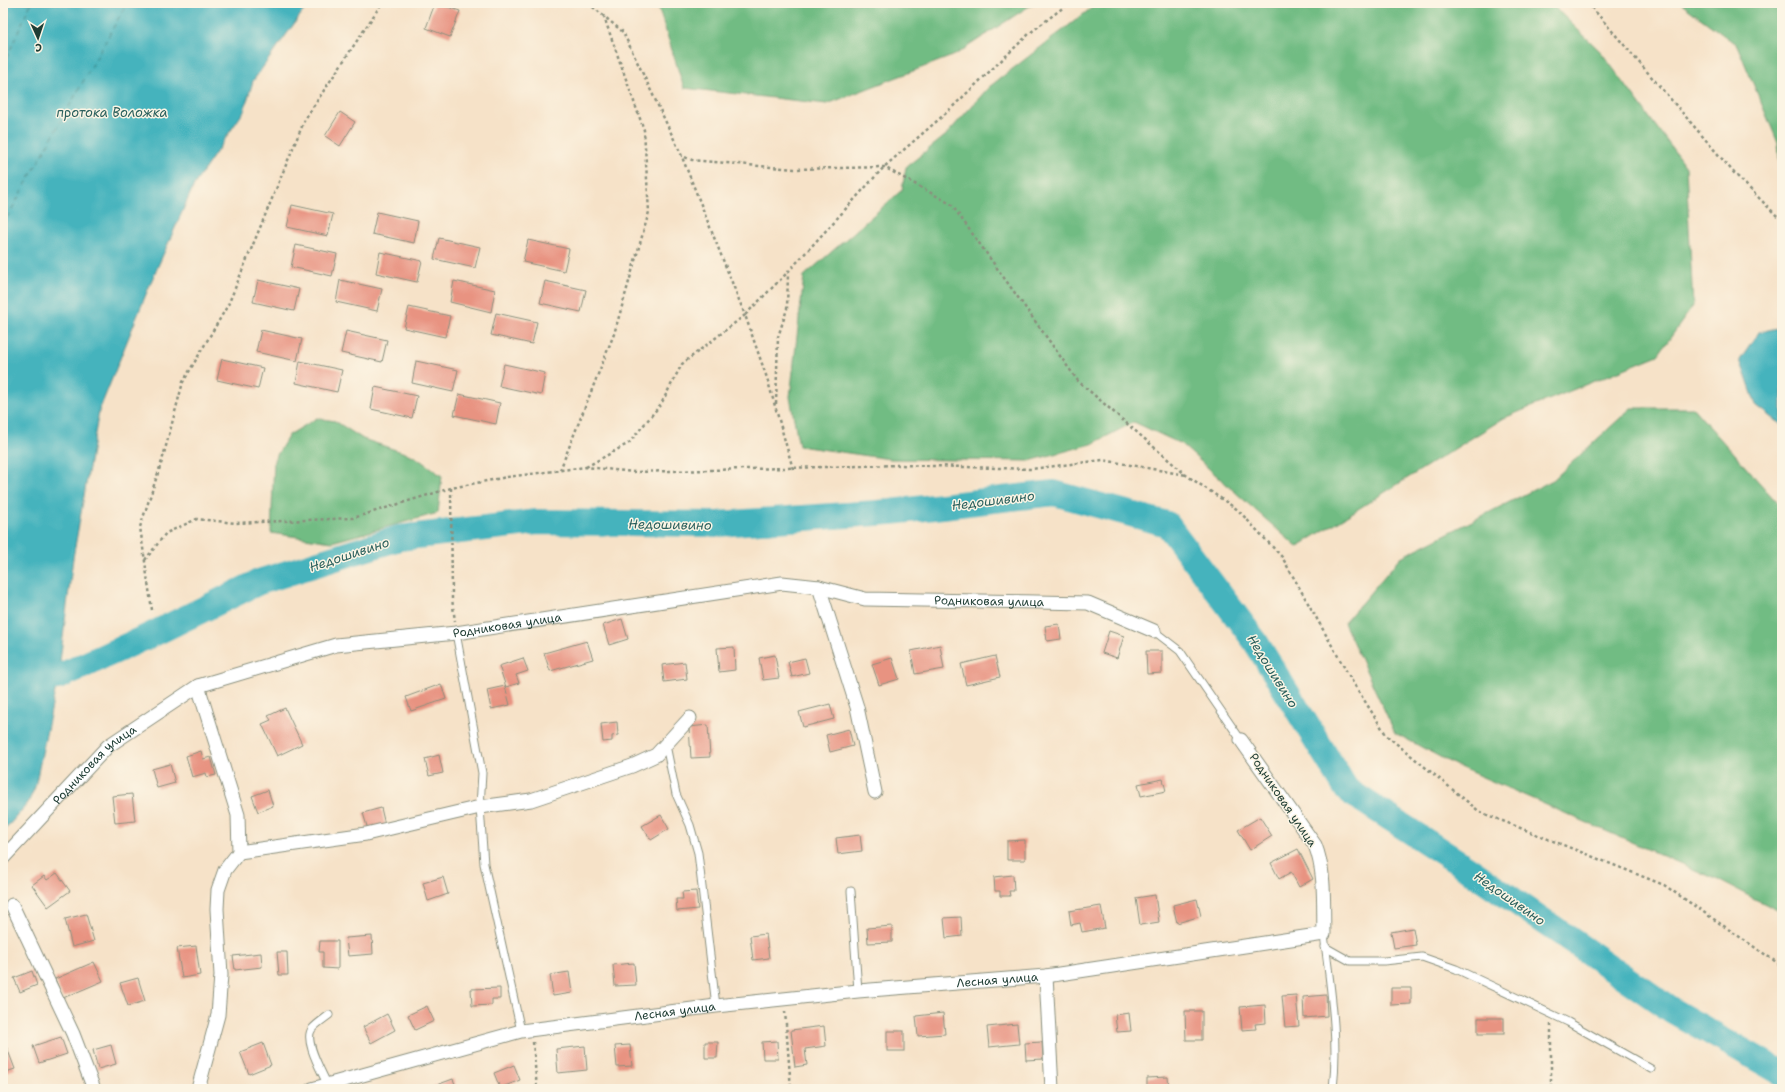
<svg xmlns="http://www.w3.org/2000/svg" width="1785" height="1092" font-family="'Shantell Sans',sans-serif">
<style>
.forest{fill:#71bc83;stroke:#487c5c}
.water{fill:#44b3bd;stroke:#327878}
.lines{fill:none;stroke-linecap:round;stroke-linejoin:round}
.river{stroke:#44b3bd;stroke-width:26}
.ferry{stroke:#2a605d;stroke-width:1;stroke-dasharray:5 4;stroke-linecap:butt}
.building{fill:#e89381}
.lane-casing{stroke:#8a907e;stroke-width:9}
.street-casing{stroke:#8a907e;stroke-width:15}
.path{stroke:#8a907e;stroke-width:2.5;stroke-dasharray:3 3;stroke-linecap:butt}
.lane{stroke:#fff;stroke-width:7}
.street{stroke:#fff;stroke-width:13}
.labels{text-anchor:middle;stroke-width:3;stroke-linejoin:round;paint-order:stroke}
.street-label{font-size:12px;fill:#1f3d34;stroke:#fcf5e5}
.water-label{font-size:13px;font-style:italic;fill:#2a605d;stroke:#fcf5e5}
</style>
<rect width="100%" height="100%" fill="#fcf5e5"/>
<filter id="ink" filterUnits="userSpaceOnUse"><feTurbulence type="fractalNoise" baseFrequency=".025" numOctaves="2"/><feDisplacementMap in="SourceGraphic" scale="8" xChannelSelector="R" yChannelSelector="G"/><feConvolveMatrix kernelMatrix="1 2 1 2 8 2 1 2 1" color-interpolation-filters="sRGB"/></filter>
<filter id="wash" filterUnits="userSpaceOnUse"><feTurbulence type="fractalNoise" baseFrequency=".012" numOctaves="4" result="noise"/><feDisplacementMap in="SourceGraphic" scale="16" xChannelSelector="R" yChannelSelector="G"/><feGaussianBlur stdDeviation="0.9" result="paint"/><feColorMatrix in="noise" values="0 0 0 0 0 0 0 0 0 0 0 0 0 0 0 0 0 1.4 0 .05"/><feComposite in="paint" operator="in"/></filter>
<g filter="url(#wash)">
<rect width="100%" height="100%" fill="#f6e2c8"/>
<g class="forest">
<polygon points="657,3 1034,3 955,55 827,104 684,88"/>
<polygon points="1098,3 1550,3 1601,52 1686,167 1693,306 1658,355 1504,418 1297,547 1181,444 1134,422 1092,444 1029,461 890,459 799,446 790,397 804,276 902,190 906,167 945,136 989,87"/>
<polygon points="1680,3 1782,3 1782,195 1778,143 1737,45"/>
<polygon points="1631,408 1693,408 1774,499 1782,506 1782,913 1718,880 1455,765 1395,733 1344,623 1401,557 1553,480"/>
<polygon points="317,418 335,421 363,439 414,456 442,476 438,513 332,542 271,533 274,460 289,435"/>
</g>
<g class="water">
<polygon points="3,3 309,3 253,81 244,111 194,185 151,282 99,411 73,558 58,677 35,787 28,803 3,832"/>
<polygon points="1782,327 1782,425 1756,405 1740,360 1759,332"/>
</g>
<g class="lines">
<polyline class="river" points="3,681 58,677 153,634 259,582 399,538 537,522 717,524 891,512 1054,493 1167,524 1255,641 1347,790 1470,870 1673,1011 1782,1073"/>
<g class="ferry">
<polyline points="3,66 31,3"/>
<polyline points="3,225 127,3"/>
</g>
</g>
<g id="blocks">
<g class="building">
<polygon points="435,3 460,11 450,37 426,28"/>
<polygon points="340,112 355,122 340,146 325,136"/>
<polygon points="292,205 333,214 328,236 287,227"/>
<polygon points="377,212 418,221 414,243 372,234"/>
<polygon points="439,238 480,247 475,268 434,259"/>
<polygon points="528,240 569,249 564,271 523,262"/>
<polygon points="296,245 337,254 332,276 291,267"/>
<polygon points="380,252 422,261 417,282 376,273"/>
<polygon points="258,280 299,289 294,311 253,302"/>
<polygon points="340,280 382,289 377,311 336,302"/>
<polygon points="454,281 495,290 491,312 450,302"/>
<polygon points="545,281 586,290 581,312 540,303"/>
<polygon points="409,307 450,316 445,337 404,328"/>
<polygon points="496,313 537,322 532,344 491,335"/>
<polygon points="261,330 302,339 297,361 256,352"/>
<polygon points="346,331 387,340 382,362 341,353"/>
<polygon points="222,359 263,368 258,389 217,380"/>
<polygon points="300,361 342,370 337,392 296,383"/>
<polygon points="416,361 458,370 453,392 412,383"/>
<polygon points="504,364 545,373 541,395 499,386"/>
<polygon points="375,387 417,396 412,418 371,409"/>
<polygon points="459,394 500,403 496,424 454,415"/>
<polygon points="622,619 628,639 609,645 603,625"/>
<polygon points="1059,624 1061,639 1047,641 1045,626"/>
<polygon points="1109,631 1124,636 1117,658 1102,653"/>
<polygon points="587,641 593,659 550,671 544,653"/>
<polygon points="940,645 944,669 915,674 911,651"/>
<polygon points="734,647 735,670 719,672 717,648"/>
<polygon points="1146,651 1162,651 1162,673 1147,674"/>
<polygon points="775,655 779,678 763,680 759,658"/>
<polygon points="995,656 1000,677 966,685 961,664"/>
<polygon points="523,658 528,671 516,675 519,683 506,687 499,666"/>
<polygon points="805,658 809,673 792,677 788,662"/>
<polygon points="892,658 899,679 879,685 872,664"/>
<polygon points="685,662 687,679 664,682 662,665"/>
<polygon points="441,684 446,699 411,711 406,697"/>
<polygon points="505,686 510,705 491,709 487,690"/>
<polygon points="830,704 834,719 803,727 799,712"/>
<polygon points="285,708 302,744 277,756 262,724 271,720 268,716"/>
<polygon points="617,722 618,735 612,736 612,741 603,742 601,724"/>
<polygon points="708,725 710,757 691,758 689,727"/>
<polygon points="849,729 853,746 830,752 826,735"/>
<polygon points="201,751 203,759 211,757 216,775 207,777 206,773 192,777 186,756"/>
<polygon points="439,755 443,773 429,776 425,759"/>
<polygon points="170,764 175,783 157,788 152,769"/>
<polygon points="1163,779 1166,791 1141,796 1138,784"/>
<polygon points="268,790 273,806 258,812 252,796"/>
<polygon points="132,794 135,821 115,823 112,796"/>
<polygon points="381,808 386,829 369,833 363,813"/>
<polygon points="661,815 669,829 651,840 642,826"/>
<polygon points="1260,817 1272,836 1250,850 1238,830"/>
<polygon points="860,835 862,851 838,854 836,838"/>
<polygon points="1025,840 1025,860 1007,860 1007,841"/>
<polygon points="1298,849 1313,879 1299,887 1291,872 1279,879 1271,863"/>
<polygon points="57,873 70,891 48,907 32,885 44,876 47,880"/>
<polygon points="1013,875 1014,891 1009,891 1010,896 1000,896 1000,891 995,891 994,877"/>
<polygon points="443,877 448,894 428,901 423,883"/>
<polygon points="696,891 698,909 677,911 676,899 683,899 682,892"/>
<polygon points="1155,895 1159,922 1140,925 1136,898"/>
<polygon points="1197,899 1201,916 1177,923 1173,905"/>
<polygon points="1101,906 1105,928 1082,932 1080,923 1071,925 1069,911"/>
<polygon points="86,914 94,941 72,947 65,919"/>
<polygon points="961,917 962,936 946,938 944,918"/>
<polygon points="892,926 892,942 868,943 867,928"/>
<polygon points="1413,928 1416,945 1394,948 1391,932"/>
<polygon points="766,934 769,958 753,960 750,936"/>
<polygon points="372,936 373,954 348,956 346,938"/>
<polygon points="320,941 338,941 338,969 323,968 323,952 319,952"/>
<polygon points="196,946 200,975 182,978 177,948"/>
<polygon points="277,952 287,952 288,975 279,975"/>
<polygon points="261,953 262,967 235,970 233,956"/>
<polygon points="94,962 103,981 63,998 55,979"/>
<polygon points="634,963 636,985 615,986 613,965"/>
<polygon points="32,971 37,985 20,992 14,978"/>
<polygon points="569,972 572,993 553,996 550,975"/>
<polygon points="138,978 145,1001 128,1006 120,983"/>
<polygon points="500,988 500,999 492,999 492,1005 472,1006 471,989"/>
<polygon points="1391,988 1411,988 1411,1004 1391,1005"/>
<polygon points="1296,995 1299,1026 1285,1027 1282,996"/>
<polygon points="1326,995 1327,1016 1304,1018 1303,997"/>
<polygon points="1265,1005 1266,1023 1255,1024 1256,1029 1242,1030 1240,1007"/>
<polygon points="427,1006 434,1021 415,1030 408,1015"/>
<polygon points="1185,1011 1202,1011 1202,1040 1186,1040"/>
<polygon points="943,1013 945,1034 918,1036 916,1016"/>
<polygon points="1129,1013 1131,1031 1117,1032 1115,1015"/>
<polygon points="387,1014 395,1030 371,1043 363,1027"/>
<rect x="1478" y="1018" width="26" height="16"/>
<polygon points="1017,1024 1019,1044 989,1047 987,1027"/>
<polygon points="824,1026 826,1046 805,1049 807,1065 795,1067 791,1030"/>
<rect x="887" y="1031" width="17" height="20"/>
<polygon points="61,1037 67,1054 39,1063 33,1046"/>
<polygon points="777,1041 778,1059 763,1059 762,1042"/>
<polygon points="705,1042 718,1042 717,1058 705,1058"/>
<polygon points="1042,1042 1043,1059 1026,1060 1025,1043"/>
<polygon points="263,1043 271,1065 249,1074 240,1052"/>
<polygon points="111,1045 116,1064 98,1069 93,1050"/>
<polygon points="630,1045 632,1066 617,1067 615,1046"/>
<polygon points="585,1046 587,1070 558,1073 556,1049"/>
<polygon points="7,1048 15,1069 3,1073 3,1050"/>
<polygon points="514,1065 520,1080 500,1088 494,1073"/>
<polygon points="1168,1077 1169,1089 1147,1089 1147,1078"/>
<polygon points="453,1079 457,1089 432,1089 431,1087"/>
</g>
</g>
</g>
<g filter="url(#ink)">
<use href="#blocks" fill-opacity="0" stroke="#8a907e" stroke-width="1"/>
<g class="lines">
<g class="lane-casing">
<g id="lane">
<polyline points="1154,631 1180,651 1241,740"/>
<polyline points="456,633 482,773 480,807 484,864 521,1031"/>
<polyline points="666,745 676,794 690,825 698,853 716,1006"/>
<polyline points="851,891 858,991"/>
<path d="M1324,934C1330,986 1339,1037 1333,1089"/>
<polyline points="1325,947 1350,961 1384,961 1422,957 1456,969 1568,1022 1651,1069"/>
<path d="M327,1084C322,1072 303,1040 312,1029C316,1024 324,1019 329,1015"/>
</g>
</g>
<g class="street-casing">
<g id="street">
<polyline points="819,587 857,707 875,792"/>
<polyline points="239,852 366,834 480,807 531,800 632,766 656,755 690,718"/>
<path id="s1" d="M3,858L108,746L198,686L336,645L456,633L782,583L819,587L865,599L1088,603L1154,631"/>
<polyline points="12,905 73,1034 94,1089"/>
<polyline points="1046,976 1052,1089"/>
<polyline points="198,1089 218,1015 221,975 217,909 218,890 225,870 239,852 238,815 198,686"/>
<path id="s2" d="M312,1089L521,1031L716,1006L858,991L1046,976L1324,934C1323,905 1326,873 1315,845L1241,740"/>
</g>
</g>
<g class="path">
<polyline points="588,3 623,32 682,156 692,160 794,169 884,167 951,204 1078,381 1186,475 1238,510 1282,557 1352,681 1387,736 1480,812 1664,885 1782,966"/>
<polyline points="1588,3 1735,174 1776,215 1782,219"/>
<polyline points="776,404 778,337 787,309 788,273"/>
<polyline points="586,467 629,443 661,404 682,364 745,315 682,157"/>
<polyline points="793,469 767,378 745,315 788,272 884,167 945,114 1030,33 1069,3"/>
<polyline points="560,470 614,334 649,212 644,130 604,17"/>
<polyline points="451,488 452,599 455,621"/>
<polyline points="145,560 166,533 197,519 236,523 353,518 451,488 507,477 586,467 634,472 899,465 1031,469 1103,460 1186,475"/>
<polyline points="152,610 140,527 162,461 183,382 228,305 305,119 382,3"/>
<polyline points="785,1011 791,1089"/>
<polyline points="1551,1024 1551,1089"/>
<polyline points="533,1042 537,1089"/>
</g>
<use href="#lane" class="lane"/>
<use href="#street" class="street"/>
</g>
</g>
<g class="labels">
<g class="street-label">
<text dy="4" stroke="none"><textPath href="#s1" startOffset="1065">Родниковая улица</textPath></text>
<text dy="4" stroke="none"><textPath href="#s1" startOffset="578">Родниковая улица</textPath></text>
<text dy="4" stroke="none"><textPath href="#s1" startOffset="131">Родниковая улица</textPath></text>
<text transform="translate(1283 800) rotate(56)" y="4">Родниковая улица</text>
<text dy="4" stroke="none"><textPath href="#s2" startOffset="696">Лесная улица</textPath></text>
<text dy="4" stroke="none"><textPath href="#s2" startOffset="372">Лесная улица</textPath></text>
</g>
<g class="water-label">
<text x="112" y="117">протока Воложка</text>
<text transform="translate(993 500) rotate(-7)" y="5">Недошивино</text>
<text transform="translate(670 524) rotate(1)" y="5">Недошивино</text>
<text transform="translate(349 554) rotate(-18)" y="5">Недошивино</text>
<text transform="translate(1273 671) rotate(58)" y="5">Недошивино</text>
<text transform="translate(1510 898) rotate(35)" y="5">Недошивино</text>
</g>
</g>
<rect width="1785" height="1092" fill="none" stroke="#fcf5e5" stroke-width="16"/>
<g transform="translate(38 38) rotate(177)" stroke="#fcf5e5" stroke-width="3" paint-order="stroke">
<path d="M0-3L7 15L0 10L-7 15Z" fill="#1f3d34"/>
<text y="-6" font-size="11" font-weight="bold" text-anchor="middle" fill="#1f3d34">С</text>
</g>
</svg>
